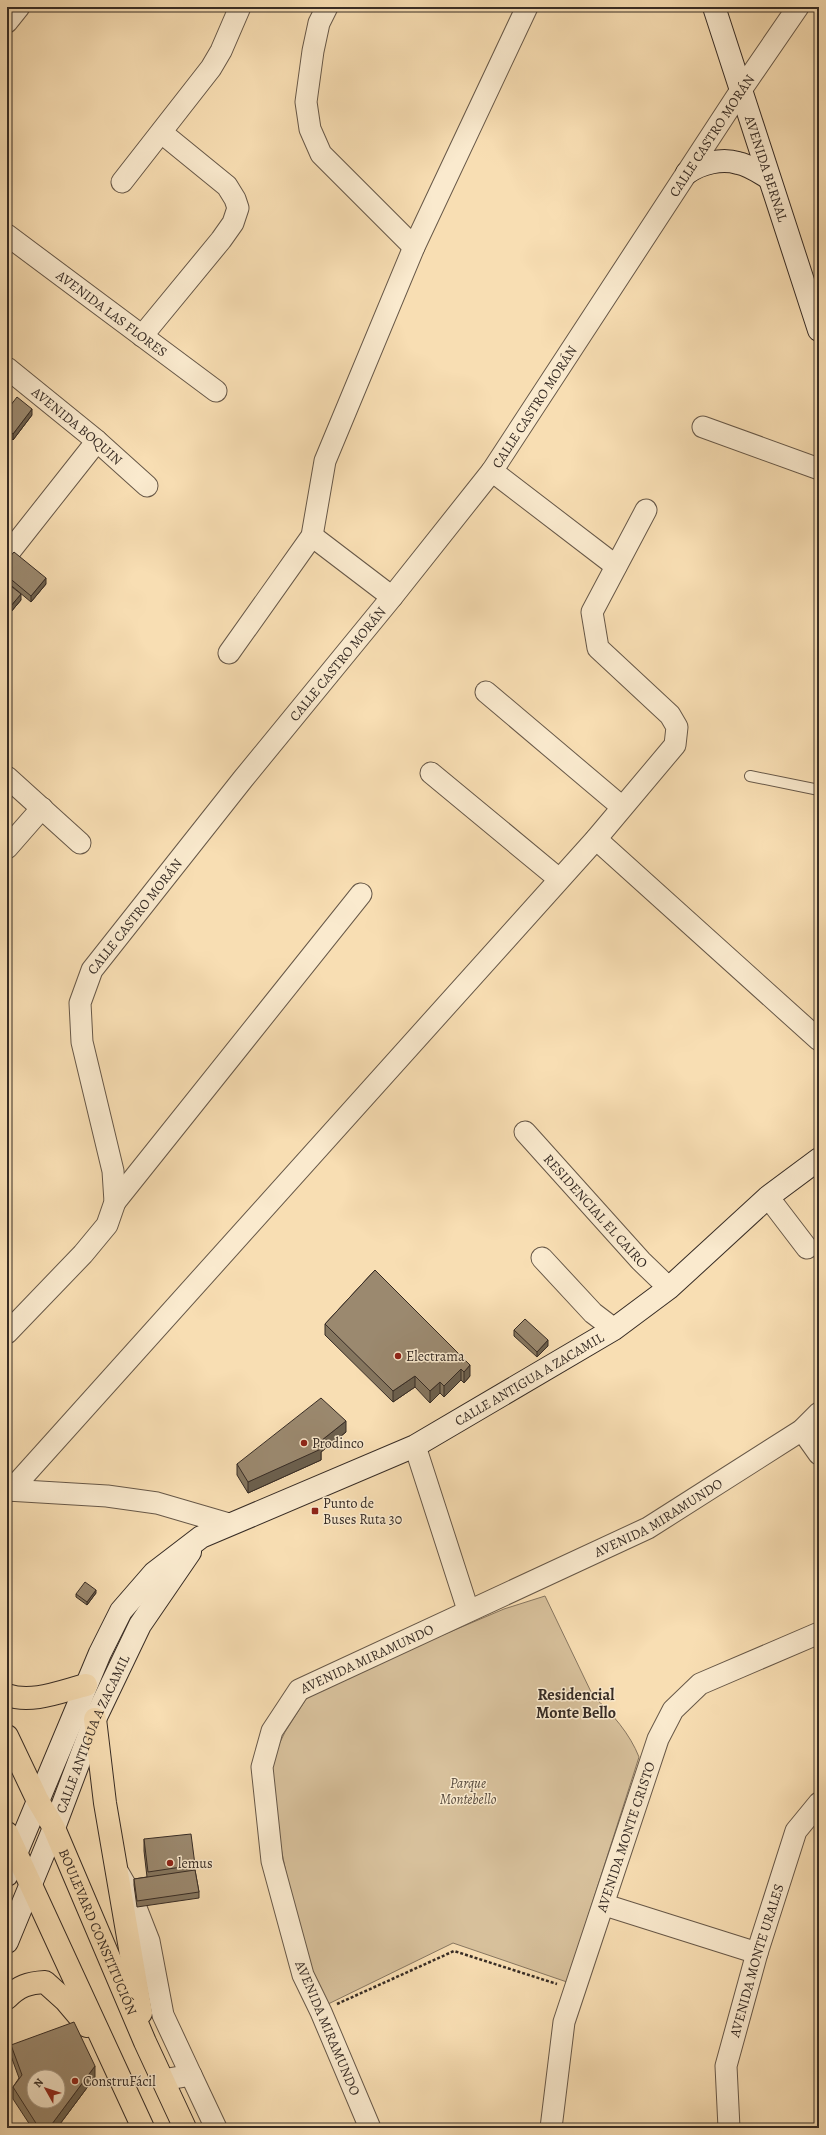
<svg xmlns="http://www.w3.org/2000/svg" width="826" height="2135" font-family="Alegreya,serif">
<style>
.green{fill:#d7c09b;stroke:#877660}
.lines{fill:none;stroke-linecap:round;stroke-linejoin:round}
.lane-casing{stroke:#675848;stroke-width:12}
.street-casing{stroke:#675848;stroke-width:23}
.secondary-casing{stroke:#372c25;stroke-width:24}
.highway-casing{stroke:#372c25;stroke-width:24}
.path{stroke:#372c25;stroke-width:2.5;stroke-dasharray:3 2;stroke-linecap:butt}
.lane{stroke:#faeace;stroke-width:10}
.street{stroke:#faeace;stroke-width:21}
.secondary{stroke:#faeace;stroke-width:22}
.highway{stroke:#f8deb3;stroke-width:22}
.wall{fill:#85765f;stroke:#372c25}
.shaded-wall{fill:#6c604e;stroke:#372c25}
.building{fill:#9b896f;stroke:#372c25;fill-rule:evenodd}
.poi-dot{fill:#8f2418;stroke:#faeace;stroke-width:1.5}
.labels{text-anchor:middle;stroke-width:3;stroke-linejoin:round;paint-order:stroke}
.street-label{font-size:14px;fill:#372c25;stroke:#faeace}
.poi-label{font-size:14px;fill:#372c25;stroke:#faeace;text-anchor:start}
.park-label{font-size:14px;font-style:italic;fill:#574a3d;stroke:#faeace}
.quarter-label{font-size:16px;font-weight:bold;fill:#372c25;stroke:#faeace}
</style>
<rect width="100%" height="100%" fill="#f8deb3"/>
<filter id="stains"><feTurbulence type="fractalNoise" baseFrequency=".005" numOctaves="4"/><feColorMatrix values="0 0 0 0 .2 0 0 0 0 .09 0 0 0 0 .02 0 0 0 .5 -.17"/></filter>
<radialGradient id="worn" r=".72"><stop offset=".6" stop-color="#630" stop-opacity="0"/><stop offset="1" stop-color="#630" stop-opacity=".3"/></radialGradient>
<path class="green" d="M545,1596L593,1696C612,1713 630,1734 639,1757L567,1982L453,1943L322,2007L296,1922L276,1823L270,1763L285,1732L306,1699L320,1687L504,1609Z"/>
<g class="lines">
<g class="lane-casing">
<polyline id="lane" points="750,776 819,790"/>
</g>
<g class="street-casing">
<g id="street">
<polyline points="327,7 319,23 313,51 306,102 310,129 321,154 414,247"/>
<polyline points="7,22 19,7"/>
<polyline points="122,182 211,68 221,51 240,7"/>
<path id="s1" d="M7,235L216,391"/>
<polyline points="142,336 221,240 233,223 238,208 235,199 227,186 162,133"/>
<path id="s2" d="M7,368L97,441L147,486"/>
<polyline points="703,427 819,469"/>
<polyline points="492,471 616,566"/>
<polyline points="312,536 392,597"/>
<polyline points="7,555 97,441"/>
<polyline points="229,653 312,536 325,461 414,247 527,7"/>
<polyline points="486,692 622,807"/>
<polyline points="431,773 559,879"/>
<polyline points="7,777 80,843"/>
<polyline points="596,839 819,1040"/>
<polyline points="7,848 42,808"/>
<path id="s3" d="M525,1132L641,1261L669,1288"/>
<polyline points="768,1197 807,1248"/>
<polyline points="115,1202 361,894"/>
<polyline points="542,1258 593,1313 614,1329"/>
<path id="s4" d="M7,1333L83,1254L107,1225L115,1202L113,1171L82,1042L80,1003L92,970L243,779L392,597L492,471L741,90L798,7"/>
<polyline points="802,1430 819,1454"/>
<polyline points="415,1446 468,1610"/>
<polyline points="7,1490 107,1496 157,1503 229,1524"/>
<polyline points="11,1490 596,839 675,745 677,727 670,715 598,648 592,612 646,510"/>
<polyline points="119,1874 131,1895 149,1941 163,2015 191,2075"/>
<polyline points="605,1905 757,1953"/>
<polyline points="163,2080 191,2075 216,2128"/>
<path id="s5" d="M370,2128L321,2012L303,1975L272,1861L262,1767L272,1731L299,1690L648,1528L802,1430L819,1413"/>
<path id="s6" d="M551,2128L564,2022L658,1739L673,1710L700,1684L819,1633"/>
<path id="s7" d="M729,2128L726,2066L757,1953L796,1831L819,1803"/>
</g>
</g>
<g class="secondary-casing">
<g id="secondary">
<path id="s8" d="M714,7L819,330"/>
<path d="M687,173C701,163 722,158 738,163C749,165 760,173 769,178"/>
<path id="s9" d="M7,1875L100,1653L121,1611L154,1573L201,1537L415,1446L614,1329L669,1288L768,1197L819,1159"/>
<path id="s10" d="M7,1942L54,1828L95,1719L140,1625L190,1552"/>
</g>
</g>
<g class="highway-casing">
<g id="highway">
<path d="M7,1695C32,1704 62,1691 86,1685"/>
<polyline points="95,1719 105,1803 141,2013"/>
<path id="s11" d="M7,1736L37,1799L54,1828L145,2042L185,2128"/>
<polyline points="7,1833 143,2128"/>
<path d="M7,1998C19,1986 28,1983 45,1982L65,2000L87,2026"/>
</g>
</g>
<polyline class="path" points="337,2004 454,1951 557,1984"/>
<use href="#lane" class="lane"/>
<use href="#street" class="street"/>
<use href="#secondary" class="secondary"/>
<use href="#highway" class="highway"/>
</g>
<g class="wall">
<polygon points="7,410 32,415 13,440 7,435"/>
<polygon points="7,560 46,584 31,602 7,582"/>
<polygon points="7,583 21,600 10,613 7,610"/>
<polygon points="375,1270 470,1376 464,1383 461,1380 444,1397 440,1393 430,1403 415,1387 393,1402 325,1335 325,1324"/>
<polygon points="514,1330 548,1346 537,1357 514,1336"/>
<polygon points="346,1432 321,1452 321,1460 248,1493 237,1475 237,1464"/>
<polygon points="96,1593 87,1605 76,1597 76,1594"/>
<polygon points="144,1839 195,1865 195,1870 199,1892 199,1898 137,1907 134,1885 134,1879 147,1877 144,1851"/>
<polygon points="11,2045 95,2077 57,2128 32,2128 13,2099 13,2087 19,2078 11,2056"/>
</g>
<g class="shaded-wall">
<polygon points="32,409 32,415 13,440 13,434"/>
<polygon points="46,578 46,584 31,602 31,596"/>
<polygon points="21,594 21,600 10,613 10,607"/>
<polygon points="548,1340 548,1346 537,1357 537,1352"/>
<polygon points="470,1365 470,1376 464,1383 464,1372"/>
<polygon points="461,1369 461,1380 444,1397 444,1386"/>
<polygon points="415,1376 415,1387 393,1402 393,1391"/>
<polygon points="440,1382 440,1393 430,1403 430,1391"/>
<polygon points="346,1421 346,1432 321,1452 321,1460 248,1493 248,1482 317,1444"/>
<polygon points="96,1590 96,1593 87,1605 87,1602"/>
<polygon points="95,2066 95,2077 57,2128 49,2128"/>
</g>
<g class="building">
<polygon points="17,397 32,409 13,434 7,429 7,410"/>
<polygon points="14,552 46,578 31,596 7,576 7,560"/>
<polygon points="7,583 21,594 10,607 7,604"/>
<polygon points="375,1270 470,1365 464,1372 461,1369 444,1386 440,1382 430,1391 415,1376 393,1391 325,1324"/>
<polygon points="525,1319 548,1340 537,1352 514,1330"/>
<polygon points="321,1398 346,1421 317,1444 321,1449 248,1482 237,1464"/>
<polygon points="85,1582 96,1590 87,1602 76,1594"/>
<polygon points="191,1834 195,1865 148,1872 144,1839"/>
<polygon points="195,1870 199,1892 137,1901 134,1879"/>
<path d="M74,2022L95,2066L49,2128H39L13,2087L22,2075L11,2045ZM34,2077H58V2101H34Z"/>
</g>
<g class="poi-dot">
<circle cx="398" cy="1356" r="4"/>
<circle cx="304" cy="1443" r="4"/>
<rect x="311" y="1507" width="8" height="8" rx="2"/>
<circle cx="170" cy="1863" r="4"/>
<circle cx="75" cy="2081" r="4"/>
</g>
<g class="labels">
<g class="street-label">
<text dy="5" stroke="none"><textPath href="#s4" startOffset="1450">CALLE CASTRO MORÁN</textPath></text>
<text dy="5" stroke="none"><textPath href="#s8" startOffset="170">AVENIDA BERNAL</textPath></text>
<text dy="5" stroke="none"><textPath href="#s1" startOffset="131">AVENIDA LAS FLORES</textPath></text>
<text dy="5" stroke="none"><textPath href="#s4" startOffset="1126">CALLE CASTRO MORÁN</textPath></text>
<text dy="5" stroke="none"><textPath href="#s2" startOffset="91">AVENIDA BOQUIN</textPath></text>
<text dy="5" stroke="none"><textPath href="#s4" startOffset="802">CALLE CASTRO MORÁN</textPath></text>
<text dy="5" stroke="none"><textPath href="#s4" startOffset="478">CALLE CASTRO MORÁN</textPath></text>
<text dy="5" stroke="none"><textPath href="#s3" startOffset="106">RESIDENCIAL EL CAIRO</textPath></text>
<text dy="5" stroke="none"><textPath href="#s9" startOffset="762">CALLE ANTIGUA A ZACAMIL</textPath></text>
<text dy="5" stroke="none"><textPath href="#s5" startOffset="865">AVENIDA MIRAMUNDO</textPath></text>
<text dy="5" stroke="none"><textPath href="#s5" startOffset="541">AVENIDA MIRAMUNDO</textPath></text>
<text dy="5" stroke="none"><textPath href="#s10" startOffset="225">CALLE ANTIGUA A ZACAMIL</textPath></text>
<text dy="5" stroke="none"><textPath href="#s6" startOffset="302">AVENIDA MONTE CRISTO</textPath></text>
<text dy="5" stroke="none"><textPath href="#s11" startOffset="216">BOULEVARD CONSTITUCIÓN</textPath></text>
<text dy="5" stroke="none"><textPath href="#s7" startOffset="172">AVENIDA MONTE URALES</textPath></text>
<text transform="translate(328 2028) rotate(67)" y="5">AVENIDA MIRAMUNDO</text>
</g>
<g class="poi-label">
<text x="406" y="1361">Electrama</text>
<text x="312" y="1448">Prodinco</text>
<text x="323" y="1508">Punto de<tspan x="323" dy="16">Buses Ruta 30</tspan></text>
<text x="178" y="1868">lemus</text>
<text x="83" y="2086">ConstruFácil</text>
</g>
<g class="park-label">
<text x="468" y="1788">Parque<tspan x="468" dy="16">Montebello</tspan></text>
</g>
<g class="quarter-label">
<text x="576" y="1700">Residencial<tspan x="576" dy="18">Monte Bello</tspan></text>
</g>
</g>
<rect width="826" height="2135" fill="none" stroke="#f8deb3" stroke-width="24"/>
<rect x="8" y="8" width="810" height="2119" fill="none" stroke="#372c25" stroke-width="2"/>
<rect x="12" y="12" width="802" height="2111" fill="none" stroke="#372c25"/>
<g transform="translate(46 2089) rotate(309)"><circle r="19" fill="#faeace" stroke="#ac9e8a"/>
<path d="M0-3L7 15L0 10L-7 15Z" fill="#8f2418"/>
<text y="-6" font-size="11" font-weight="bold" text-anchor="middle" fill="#372c25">N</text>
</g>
<rect width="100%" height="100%" filter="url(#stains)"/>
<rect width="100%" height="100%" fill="url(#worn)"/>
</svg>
